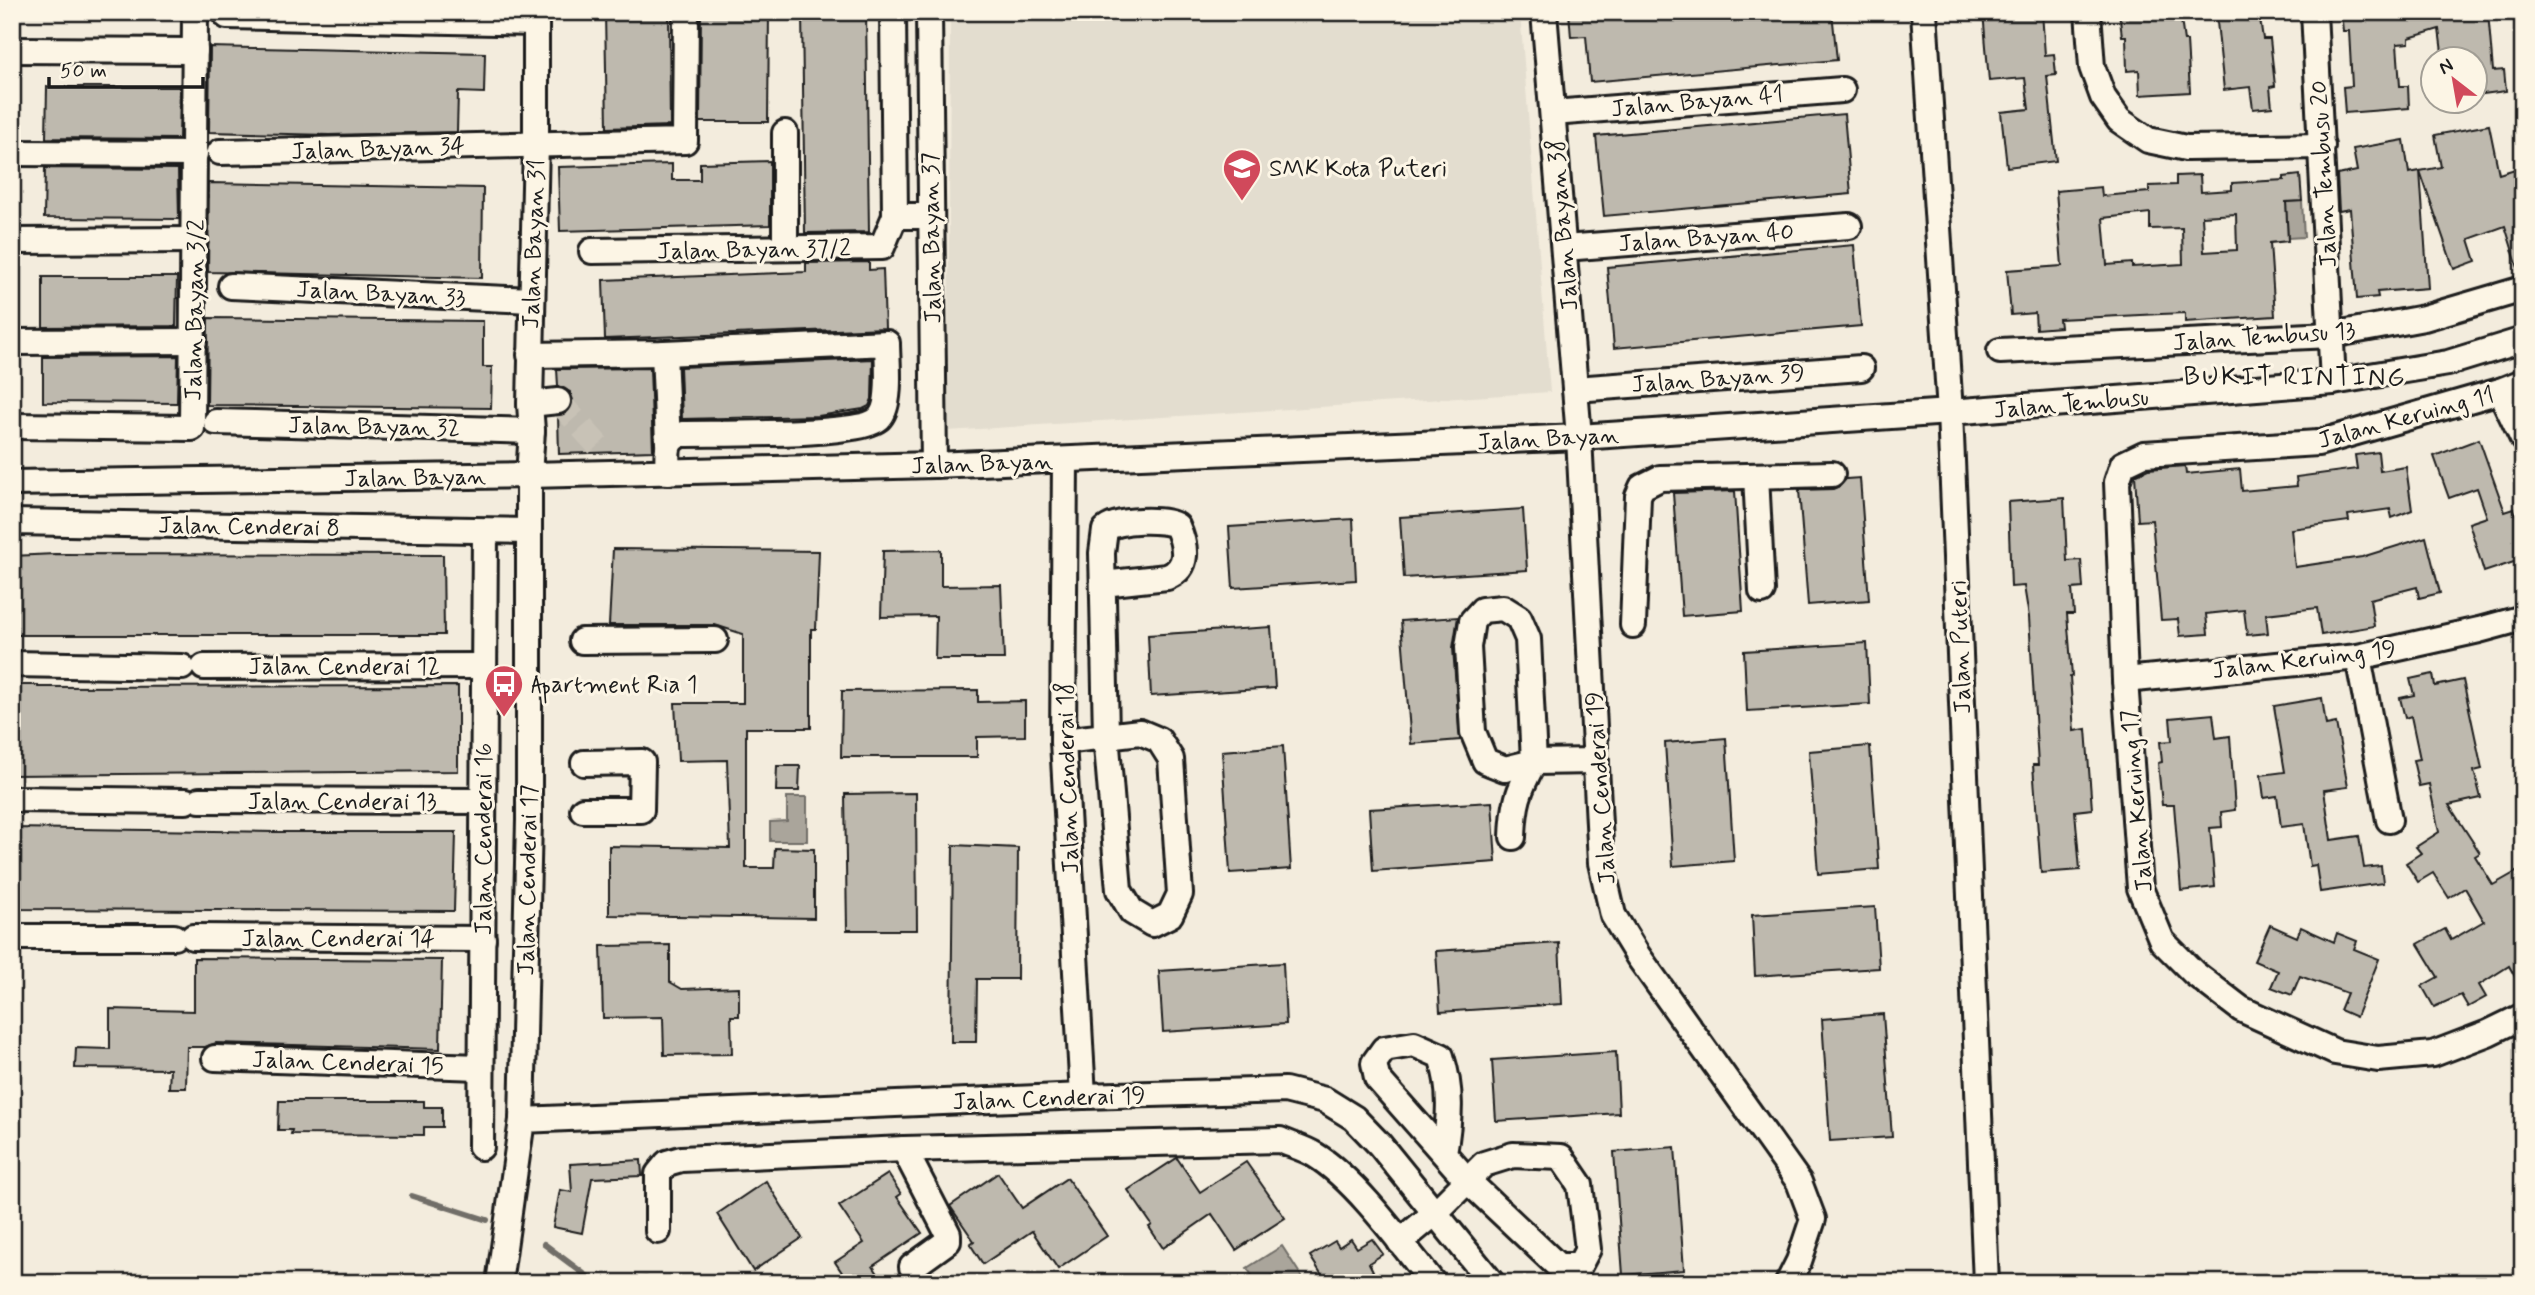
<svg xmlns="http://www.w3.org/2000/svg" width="2535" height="1295" font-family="Mynerve,sans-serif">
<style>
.built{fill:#e3ddcf}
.water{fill:#aaa59b;stroke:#716e68;stroke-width:2}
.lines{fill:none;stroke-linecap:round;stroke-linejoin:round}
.stream{stroke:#716e68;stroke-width:6}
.building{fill:#beb9ae;stroke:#1c1c1c;stroke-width:2;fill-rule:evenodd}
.minor-tunnel{stroke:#c8c2b6;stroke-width:24;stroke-dasharray:24 12;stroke-linecap:butt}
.minor-casing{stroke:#1c1c1c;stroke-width:30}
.minor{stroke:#fcf5e5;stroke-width:24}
.labels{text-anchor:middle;stroke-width:6;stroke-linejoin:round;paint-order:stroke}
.street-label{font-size:24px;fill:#1c1c1c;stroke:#fcf5e5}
.poi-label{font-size:24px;fill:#1c1c1c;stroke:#fcf5e5;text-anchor:start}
.neighbourhood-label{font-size:26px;letter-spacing:2px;fill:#1c1c1c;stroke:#fcf5e5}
</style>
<rect width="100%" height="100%" fill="#f3ecdd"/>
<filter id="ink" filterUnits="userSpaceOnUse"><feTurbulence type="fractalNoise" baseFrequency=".0143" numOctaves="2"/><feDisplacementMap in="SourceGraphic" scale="14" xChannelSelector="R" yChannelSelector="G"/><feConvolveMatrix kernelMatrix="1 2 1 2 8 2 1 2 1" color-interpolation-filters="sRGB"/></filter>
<g filter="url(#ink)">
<polygon class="built" points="950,12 1520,12 1550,392 948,431"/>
<g class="water">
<polygon points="2302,201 2304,237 2288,238 2286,202"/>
<polygon points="787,797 807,797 807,841 770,841 770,822 787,821"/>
<polygon points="1282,1246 1302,1277 1293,1283 1282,1283 1276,1273 1257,1283 1247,1268"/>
</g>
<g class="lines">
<g class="stream">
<polyline points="412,1196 487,1220"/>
<polyline points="544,1244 596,1283"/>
<polyline points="606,1283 646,1279 651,1283"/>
</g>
</g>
<g class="building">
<polygon points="605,12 669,12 670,126 607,128"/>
<polygon points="701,12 769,12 768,122 700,122"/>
<polygon points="802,12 866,12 869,232 805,233"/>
<polygon points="1569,12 1832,12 1837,60 1590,82 1586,36 1571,37"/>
<polygon points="1983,12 2042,12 2045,55 2054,54 2056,75 2047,76 2056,161 2007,167 2001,112 2029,109 2025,78 1989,81"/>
<polygon points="2119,12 2180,12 2184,41 2187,41 2190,92 2140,95 2139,70 2127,71 2126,36 2122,36"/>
<polygon points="2216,12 2259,12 2263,39 2270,39 2275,86 2270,87 2272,107 2253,109 2250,87 2224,90"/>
<polygon points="2341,12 2488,12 2493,71 2504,70 2506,91 2475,95 2475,60 2443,60 2439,29 2409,38 2409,43 2397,44 2400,86 2408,86 2409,108 2345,113 2343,87 2352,86 2349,31 2343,31"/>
<polygon points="210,47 485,53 484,93 458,92 457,132 329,135 209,132"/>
<polygon points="47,87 180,87 179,139 46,138"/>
<polygon points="1844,114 1851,194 1604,216 1596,136"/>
<polygon points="2489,125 2499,174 2515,169 2517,177 2523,175 2523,271 2519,271 2505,226 2469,239 2476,261 2454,269 2420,171 2441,167 2435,135"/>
<polygon points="2404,140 2409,173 2420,171 2428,288 2377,292 2378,297 2357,299 2350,209 2339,211 2337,175 2357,171 2353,149"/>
<polygon points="770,161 770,225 560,231 558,167 672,164 672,180 700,180 700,163"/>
<polygon points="45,168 178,169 179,219 44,218"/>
<path d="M2200,175L2201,192L2232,190V183L2284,180V177L2300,175L2302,201L2286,202L2288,241L2270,243L2275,316L2185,322V313L2161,314L2059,319L2060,327L2036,329L2035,313L2011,315L2007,270L2062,266L2056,191L2101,187L2102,196L2149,192V186L2176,185V176ZM2150,213V229L2182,228L2183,264L2132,267V263L2107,265L2103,218ZM2236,214L2237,250L2204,252L2202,216Z"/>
<polygon points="209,183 483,188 482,278 208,272"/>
<polygon points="1854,245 1861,326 1614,348 1607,267"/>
<polygon points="869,262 869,270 883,269 885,328 605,339 603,280 806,272 806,263"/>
<polygon points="43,277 177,277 176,326 43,327"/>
<polygon points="208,318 483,321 483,367 492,367 491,408 207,405"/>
<polygon points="178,356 177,403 43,402 43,357"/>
<polygon points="873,359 872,399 869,406 863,409 818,416 682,419 680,367"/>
<polygon points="650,368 653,451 559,454 558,416 567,413 573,400 570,392 558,386 557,369"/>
<polygon points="2479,439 2505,512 2514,509 2523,538 2523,559 2484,572 2469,523 2487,517 2477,488 2449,498 2434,456"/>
<polygon points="2378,452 2380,471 2406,467 2412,510 2392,518 2390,509 2348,515 2349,521 2291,529 2295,567 2362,557 2426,537 2440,593 2419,598 2417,587 2370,599 2374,626 2321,635 2317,608 2266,614 2268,633 2247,635 2244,610 2206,614 2208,634 2180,636 2178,619 2161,620 2152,520 2138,521 2135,475 2148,469 2185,466 2186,474 2240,469 2242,491 2297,486 2296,477 2357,469 2355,455"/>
<polygon points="1860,478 1869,600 1808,605 1799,490 1833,489 1840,486 1846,479"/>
<polygon points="1735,491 1743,611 1682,616 1673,493"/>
<polygon points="2064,498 2067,561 2081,560 2083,588 2072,589 2074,614 2067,614 2072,676 2070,677 2074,731 2086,729 2092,809 2075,811 2080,870 2041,873 2033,765 2038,765 2029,617 2024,586 2011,587 2008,502"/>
<polygon points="1523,509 1527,570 1404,578 1400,517"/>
<polygon points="1353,519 1356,580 1233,588 1229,527"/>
<polygon points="613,549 819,551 816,629 811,629 811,728 746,728 746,868 774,868 775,848 814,849 814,918 609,915 609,846 730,848 727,760 678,761 675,703 743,703 743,634 715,625 609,625"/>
<polygon points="941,550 941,586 1001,585 1004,659 935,659 936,616 881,617 883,551"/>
<polygon points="55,554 443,555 444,635 12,635 12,556"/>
<polygon points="1458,617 1453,648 1460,740 1411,744 1401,621"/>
<polygon points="1271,627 1275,688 1151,696 1148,635"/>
<polygon points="1867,643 1870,704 1747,711 1744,651"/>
<polygon points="2433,674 2435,686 2463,680 2482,769 2474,771 2481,798 2449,805 2480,853 2475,856 2493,885 2523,868 2523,991 2509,966 2479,985 2486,997 2468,1007 2461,995 2434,1007 2422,986 2438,977 2418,944 2445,929 2451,940 2484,921 2465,888 2449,898 2433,873 2418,882 2406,863 2421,853 2416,847 2439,832 2429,784 2419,786 2413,760 2420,759 2411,716 2405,718 2400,698 2414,695 2410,679"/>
<polygon points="12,685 38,685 38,687 458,686 458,771 12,775"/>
<polygon points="978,690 978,702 1025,701 1025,736 977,737 977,757 841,757 842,691"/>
<polygon points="2322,698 2326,725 2336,723 2348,787 2324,790 2331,840 2359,836 2364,868 2381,866 2383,883 2320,892 2316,865 2310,866 2304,824 2281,827 2277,796 2264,798 2261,775 2285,772 2274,706"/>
<polygon points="2213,714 2216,738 2230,736 2235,810 2221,812 2222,827 2210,828 2215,887 2181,891 2174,805 2162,805 2158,763 2162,762 2160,742 2172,741 2170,718"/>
<polygon points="1726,738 1734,861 1673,866 1665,743"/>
<polygon points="1283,746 1291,869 1230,873 1222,751"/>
<polygon points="1870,746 1879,869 1818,874 1809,751"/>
<polygon points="777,766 800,766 799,791 776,791"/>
<polygon points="916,793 917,930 847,930 845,794"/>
<polygon points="1492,802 1496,862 1373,871 1369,809"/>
<polygon points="12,828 274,832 456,832 454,911 12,909"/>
<polygon points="953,845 1018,848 1017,979 977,979 976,1042 951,1042"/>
<polygon points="1875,907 1879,968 1755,976 1752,915"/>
<polygon points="2270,925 2297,937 2301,927 2334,942 2337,933 2357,941 2354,949 2379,959 2356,1017 2340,1010 2347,993 2300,976 2292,995 2271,987 2278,971 2254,961"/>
<polygon points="1559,943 1562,1004 1440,1012 1436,951"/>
<polygon points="670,945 670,982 682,989 739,987 739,1016 731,1016 732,1054 664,1055 663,1017 603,1018 601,946"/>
<polygon points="194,958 442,960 440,1049 216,1043 205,1047 187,1047 186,1088 169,1088 170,1069 75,1068 76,1048 110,1049 110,1009 194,1011"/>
<polygon points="1283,963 1286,1024 1163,1032 1159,971"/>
<polygon points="1883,1014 1892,1137 1830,1141 1822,1019"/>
<polygon points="1616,1052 1619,1113 1496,1121 1492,1060"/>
<polygon points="279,1101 424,1101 424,1107 442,1107 442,1127 424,1127 424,1135 291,1134 292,1130 278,1130"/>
<polygon points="1675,1147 1684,1270 1623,1275 1614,1152"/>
<polygon points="1177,1158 1200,1192 1246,1162 1285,1218 1236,1250 1212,1214 1163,1248 1149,1227 1152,1225 1128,1190"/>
<polygon points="641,1160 642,1176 592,1178 582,1233 553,1227 560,1190 572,1192 570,1164"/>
<polygon points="998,1173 1022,1208 1067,1178 1107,1236 1058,1269 1032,1231 983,1264 970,1244 974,1241 950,1206"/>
<polygon points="888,1174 901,1194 897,1197 922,1233 873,1266 884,1283 849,1283 835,1262 864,1243 839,1206"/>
<polygon points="766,1181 802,1238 753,1271 717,1214"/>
<polygon points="1351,1239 1357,1248 1372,1239 1383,1254 1369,1263 1373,1271 1355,1283 1327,1283 1310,1256 1335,1241 1339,1247"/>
</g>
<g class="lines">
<polyline class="minor-tunnel" points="558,401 604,452"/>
<g class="minor-casing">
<g id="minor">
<polyline points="893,12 895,216 931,216"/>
<polyline points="929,12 934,465"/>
<polyline points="1544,12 1579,437 1601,863 1613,915 1638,956 1799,1182 1813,1219 1799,1261 1788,1283"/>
<polyline points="1924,12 1950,412 1986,1283"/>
<polyline points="2088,12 2092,67 2103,97 2119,120 2148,140 2186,148 2322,146"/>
<polyline points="2314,12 2333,382"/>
<polyline points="227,16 536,23"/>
<polyline points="12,50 195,51"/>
<polyline points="1553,113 1842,90"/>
<polyline points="220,152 685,141 686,12"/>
<polyline points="12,153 195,154"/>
<polyline points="12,241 195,240"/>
<polyline points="785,248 785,133"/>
<polyline points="1564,248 1849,226"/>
<polyline points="592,251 882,247 895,216"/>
<polyline points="231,286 531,300"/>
<polyline points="12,342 194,341"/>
<polyline points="2000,351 2331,335 2424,318 2523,289"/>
<polyline points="664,353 668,443"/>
<path d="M530,355L664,353L887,343C887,361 892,403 880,417C865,437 715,433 683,434C664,439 667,454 668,472"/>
<polyline points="2523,382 2500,391 2318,443 2144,454 2123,464 2117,482 2125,680 2140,888 2162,941 2194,973 2241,1009 2335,1052 2378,1059 2433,1054 2488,1033 2523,1016"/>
<polyline points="1575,389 1861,368"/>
<polyline points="2500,391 2523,439"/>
<polyline points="530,404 558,401"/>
<polyline points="216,422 532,431"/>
<polyline points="12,426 192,428 195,12"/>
<polyline points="1065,460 1063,741 1083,1096"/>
<polyline points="1756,476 1762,591"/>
<polyline points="12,483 529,475 934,465 1579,437 1950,412 2333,382 2448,363 2523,340"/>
<polyline points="12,522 529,531"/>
<polygon points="1503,608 1519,618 1528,639 1534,762 1505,769 1485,761 1473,732 1468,647 1472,621 1482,610"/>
<polyline points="1633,625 1638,496 1642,487 1660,478 1832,474"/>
<polyline points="582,641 715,640"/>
<polyline points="2358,657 2389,820"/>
<polyline points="12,664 182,667"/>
<polyline points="204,667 484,666"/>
<polyline points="2125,680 2358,657 2479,630 2523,618"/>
<path d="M1063,741L1140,732L1159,740L1171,759L1180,894L1170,915L1152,924L1132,912L1119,890L1106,734L1102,553L1105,530C1115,519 1165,518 1177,526C1186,546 1190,568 1167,577L1103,584"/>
<polyline points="12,799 186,801"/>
<polyline points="200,800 483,801"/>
<polyline points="583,810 641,810 642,762 584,763"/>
<path d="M1513,837C1514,804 1518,791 1534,762L1596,761"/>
<polyline points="12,937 174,937"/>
<polyline points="193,937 483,939"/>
<polyline points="215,1058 480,1067"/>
<polyline points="522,1120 1083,1096 1285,1090 1325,1100 1354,1118 1380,1145 1492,1283"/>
<polyline points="481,1147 485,531"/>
<polyline points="904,1149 948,1234 948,1241 912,1267"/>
<path d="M658,1231V1174L667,1163L681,1159L904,1149L1280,1140C1291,1145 1304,1148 1315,1155C1356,1180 1402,1244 1433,1283"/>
<path d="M1400,1242L1435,1213L1484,1164L1513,1155L1561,1157L1580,1185L1588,1249L1579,1266H1558L1468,1181L1377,1078L1374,1063L1384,1049L1414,1044L1441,1056C1452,1090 1450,1118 1444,1153"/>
<polyline points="499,1283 522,1120 529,820 529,475 532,431 530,404 536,143 536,12"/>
</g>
</g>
<use href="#minor" class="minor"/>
</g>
</g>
<defs>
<g id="school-pin" transform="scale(2.0125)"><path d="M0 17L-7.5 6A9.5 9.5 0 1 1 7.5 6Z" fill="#d1495b" stroke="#fcf5e5"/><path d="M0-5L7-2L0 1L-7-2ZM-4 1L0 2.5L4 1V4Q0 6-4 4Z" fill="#fff"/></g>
<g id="bus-pin" transform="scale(2.0125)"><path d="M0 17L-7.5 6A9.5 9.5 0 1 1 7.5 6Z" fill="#d1495b" stroke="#fcf5e5"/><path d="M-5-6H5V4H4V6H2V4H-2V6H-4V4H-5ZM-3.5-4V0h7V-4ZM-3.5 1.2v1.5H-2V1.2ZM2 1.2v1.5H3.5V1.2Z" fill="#fff"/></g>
</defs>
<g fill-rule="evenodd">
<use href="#school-pin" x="1242" y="168"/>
<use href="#bus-pin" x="504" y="684"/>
</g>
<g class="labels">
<g class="street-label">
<text transform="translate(1697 101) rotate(-5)" y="8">Jalan Bayan 41</text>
<text transform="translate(378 148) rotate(-2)" y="8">Jalan Bayan 34</text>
<text transform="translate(2323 174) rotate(-93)" y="8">Jalan Tembusu 20</text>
<text transform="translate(1562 225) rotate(-95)" y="8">Jalan Bayan 38</text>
<text transform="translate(1706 237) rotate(-4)" y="8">Jalan Bayan 40</text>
<text transform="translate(931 238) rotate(-91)" y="8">Jalan Bayan 37</text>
<text transform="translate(533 244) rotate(-88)" y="8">Jalan Bayan 31</text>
<text transform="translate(754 249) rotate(-1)" y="8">Jalan Bayan 37/2</text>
<text transform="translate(381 293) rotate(3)" y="8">Jalan Bayan 33</text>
<text transform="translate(194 310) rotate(-89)" y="8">Jalan Bayan 3/2</text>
<text transform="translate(2264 336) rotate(-4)" y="8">Jalan Tembusu 13</text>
<text transform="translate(1718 378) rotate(-4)" y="8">Jalan Bayan 39</text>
<text transform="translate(2071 403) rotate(-5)" y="8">Jalan Tembusu</text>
<text transform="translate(2406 417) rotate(-15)" y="8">Jalan Keruing 11</text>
<text transform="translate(374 426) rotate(1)" y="8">Jalan Bayan 32</text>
<text transform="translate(1548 438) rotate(-3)" y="8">Jalan Bayan</text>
<text transform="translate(982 463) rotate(-2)" y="8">Jalan Bayan</text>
<text transform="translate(415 477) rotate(-1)" y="8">Jalan Bayan</text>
<text transform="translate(249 526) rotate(1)" y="8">Jalan Cenderai 8</text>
<text transform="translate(1960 647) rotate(-92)" y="8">Jalan Puteri</text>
<text transform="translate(2304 659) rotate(-7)" y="8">Jalan Keruing 19</text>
<text x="344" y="674">Jalan Cenderai 12</text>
<text transform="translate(1067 778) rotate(-92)" y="8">Jalan Cenderai 18</text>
<text transform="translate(1600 788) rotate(-94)" y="8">Jalan Cenderai 19</text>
<text x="342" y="809">Jalan Cenderai 13</text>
<text transform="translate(2136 801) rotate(-95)" y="8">Jalan Keruing 17</text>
<text transform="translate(483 839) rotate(-90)" y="8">Jalan Cenderai 16</text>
<text transform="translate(527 880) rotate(-89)" y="8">Jalan Cenderai 17</text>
<text x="338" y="946">Jalan Cenderai 14</text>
<text transform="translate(348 1062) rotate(2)" y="8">Jalan Cenderai 15</text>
<text transform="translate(1049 1098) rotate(-2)" y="8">Jalan Cenderai 19</text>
</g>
<g class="poi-label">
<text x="1269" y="176">SMK Kota Puteri</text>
<text x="531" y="692">Apartment Ria 1</text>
</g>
<g class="neighbourhood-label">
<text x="2295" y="385">BUKIT RINTING</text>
</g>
</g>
<rect width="2535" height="1295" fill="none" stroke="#fcf5e5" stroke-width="42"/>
<rect x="21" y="21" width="2493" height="1253" fill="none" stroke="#1c1c1c" stroke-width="2.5" filter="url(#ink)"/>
<g transform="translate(2454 80) rotate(329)"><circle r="33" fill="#fcf5e5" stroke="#a29e95" stroke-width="2"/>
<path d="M0-5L12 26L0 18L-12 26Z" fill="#d1495b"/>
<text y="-10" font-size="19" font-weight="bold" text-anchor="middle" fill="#1c1c1c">N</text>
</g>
<path d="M49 77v10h154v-10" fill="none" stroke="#1c1c1c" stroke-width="3.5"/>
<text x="60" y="77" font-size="21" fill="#1c1c1c" stroke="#fcf5e5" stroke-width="5" paint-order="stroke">50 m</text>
</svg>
